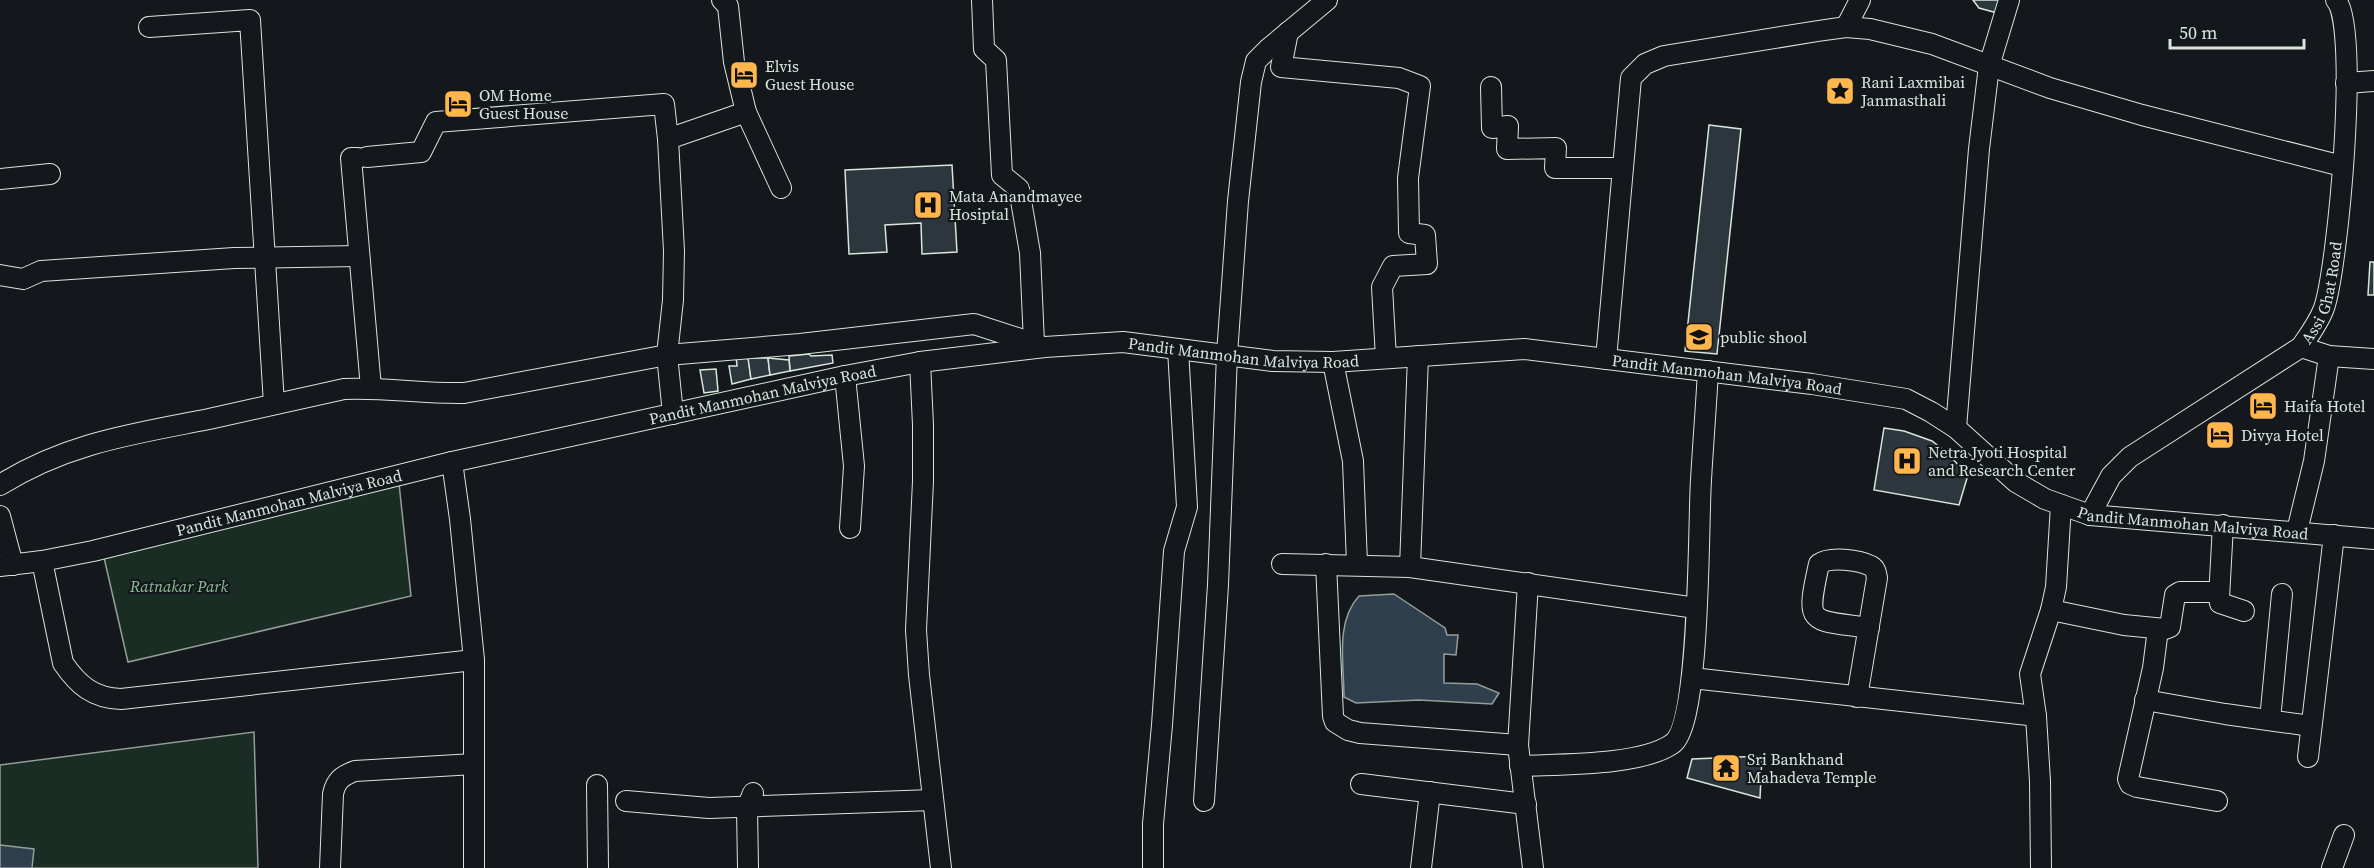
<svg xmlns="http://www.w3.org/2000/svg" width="2374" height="868" font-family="'Source Serif 4',serif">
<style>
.green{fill:#1a2d24;stroke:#939e99;stroke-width:1.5}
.water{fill:#2f3f4d;stroke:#939e99;stroke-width:1.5}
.building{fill:#2c363c;stroke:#d8e6dc;stroke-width:1.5}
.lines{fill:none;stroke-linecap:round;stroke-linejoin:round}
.minor-casing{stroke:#d8e6dc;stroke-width:22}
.minor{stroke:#14181c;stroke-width:20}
.labels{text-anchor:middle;stroke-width:4.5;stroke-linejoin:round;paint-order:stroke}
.poi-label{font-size:16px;fill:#d8e6dc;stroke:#14181c;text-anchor:start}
.street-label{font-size:16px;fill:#d8e6dc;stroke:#14181c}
.park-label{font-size:16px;font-style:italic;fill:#8ac095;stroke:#14181c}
</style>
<rect width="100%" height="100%" fill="#14181c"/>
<g class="green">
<polygon points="398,474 411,596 128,662 100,540"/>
<polygon points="254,732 258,868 0,868 0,765"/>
</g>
<g class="water">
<path d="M1394,594L1445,628L1447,635H1458L1456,655L1444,654V683L1477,684L1499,693L1492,704L1419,700L1356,703L1344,697C1344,664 1335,622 1359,596Z"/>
<polygon points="0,845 34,849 32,868 0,868"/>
</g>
<g class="building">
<polygon points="1973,0 2005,0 2001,14 1979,8"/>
<polygon points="1709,125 1741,129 1717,354 1685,351"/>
<polygon points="952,165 957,252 922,254 921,223 885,225 887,252 849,254 845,170"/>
<polygon points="2370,262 2374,262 2374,295 2368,295"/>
<polygon points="809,354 811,356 832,355 833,363 790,371 789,356"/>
<polygon points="748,355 751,379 732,384 729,366 737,366 736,356"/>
<polygon points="748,358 768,358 770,375 751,379"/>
<polygon points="768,358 789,360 790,371 770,375"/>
<polygon points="716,369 718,391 704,393 700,370"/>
<polygon points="1884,428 1904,431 1932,441 1946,452 1968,475 1959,505 1874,490"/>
<polygon points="1762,756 1760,798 1687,778 1692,759"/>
</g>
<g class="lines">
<g class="minor-casing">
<g id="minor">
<polyline points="982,0 984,49 996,60 1002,175 1019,189 1030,253 1034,343"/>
<polyline points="149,27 250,20 274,404"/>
<polyline points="1846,27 1860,0"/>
<polyline points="1288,32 1281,67 1399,78 1420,86 1408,178 1409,233 1425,235 1427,264 1393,266 1382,287 1386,358"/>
<polyline points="2346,83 2374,81"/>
<polyline points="1491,87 1492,128 1508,126 1507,149 1556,148 1555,168 1622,168"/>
<polyline points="746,112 781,188"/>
<polyline points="367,157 421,152 436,122 664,104 668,139"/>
<polyline points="358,158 351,158 371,388"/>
<polyline points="0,179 50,174"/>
<polyline points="0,275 23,279 41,271 234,258 359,256"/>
<polyline points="2301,347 2329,356 2374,359"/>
<polyline points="1606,359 1631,78 1645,64 1664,56 1818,31 1846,27 1870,29 1932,44 2050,88 2142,115 2342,166"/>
<polyline points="920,362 923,425 923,481 916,630 919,675 941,868"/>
<polyline points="1333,362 1353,461 1357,564"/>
<polyline points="845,376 854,466 850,528"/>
<polyline points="673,414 667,355 673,300 674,251 668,139 746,112 734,62 728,6 722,0"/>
<polyline points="1956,428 1979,149 1989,66 2009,0"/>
<polyline points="452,462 460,519 474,660 474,868"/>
<path d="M0,485C67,443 133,434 209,419C254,409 299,399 344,389C384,387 424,394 464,393L667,355L800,344L974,324L1039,345"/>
<path id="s1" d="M2090,515L2111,476L2130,457L2301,347C2310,334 2319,322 2324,308C2338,268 2360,27 2336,0"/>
<polyline points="0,516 13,565"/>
<polyline points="2223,525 2219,598 2220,603 2244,611"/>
<polyline points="2297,531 2314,461 2329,356"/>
<path d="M42,561L63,663C78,685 93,698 121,699L474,660"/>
<polyline points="1282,564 1410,567 1696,608"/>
<polyline points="1326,564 1333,716 1335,722 1348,730 1360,733 1518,745"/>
<path id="s2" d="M0,566L42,561L93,551L452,462L845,376L920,362L1045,347L1123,342L1273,361L1333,362L1524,349L1812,384L1906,399L1931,412L1956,428L2016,482L2045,499L2090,515L2374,539"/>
<polyline points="1410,567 1418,356"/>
<polyline points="1528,583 1518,745 1533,868"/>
<polyline points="2051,610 2124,625 2165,629 2170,627 2175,595 2180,592 2218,592"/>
<polyline points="2158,629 2153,668 2128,779 2130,784 2137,787 2217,801"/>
<polyline points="1692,678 2036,716"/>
<path d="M1857,697L1877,578C1876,573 1876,569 1871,566C1859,560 1830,556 1819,564C1805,627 1809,619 1869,628"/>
<polyline points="2145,700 2225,714 2311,726"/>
<polyline points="2270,720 2282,594"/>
<polyline points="2308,757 2334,535"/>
<path d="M1520,766C1559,764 1640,766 1672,744C1701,725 1698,523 1701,480C1703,444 1706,408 1708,371"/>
<polyline points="1361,784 1526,804"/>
<polyline points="597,785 598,868"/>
<polyline points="626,801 709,808 933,800"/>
<polyline points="1204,801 1218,585 1227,354 1238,201 1251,82 1256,61 1268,49 1327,0"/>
<path d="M330,868L333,794C336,780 342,776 355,771L474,764"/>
<polyline points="748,868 747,808 753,793"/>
<polyline points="1153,868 1153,824 1162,725 1174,551 1187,507 1178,349"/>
<polyline points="1421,868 1430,792"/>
<polyline points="2041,868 2040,781 2036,716 2030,674 2051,610 2056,587 2061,505"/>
<polyline points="2332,868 2344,835"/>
</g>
</g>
<use href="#minor" class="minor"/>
</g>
<defs>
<g id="hotel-square" transform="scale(1.5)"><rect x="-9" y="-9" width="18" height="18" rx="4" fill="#ffb74d" stroke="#14181c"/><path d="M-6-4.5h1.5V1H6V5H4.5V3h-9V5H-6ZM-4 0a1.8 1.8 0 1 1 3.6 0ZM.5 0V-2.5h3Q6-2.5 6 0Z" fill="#111"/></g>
<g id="sight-square" transform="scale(1.5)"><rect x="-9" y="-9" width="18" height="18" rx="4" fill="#ffb74d" stroke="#14181c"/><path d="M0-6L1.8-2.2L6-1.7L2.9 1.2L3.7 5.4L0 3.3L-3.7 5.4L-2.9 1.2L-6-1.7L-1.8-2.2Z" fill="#111"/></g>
<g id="hospital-square" transform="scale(1.5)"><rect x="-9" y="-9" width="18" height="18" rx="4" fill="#ffb74d" stroke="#14181c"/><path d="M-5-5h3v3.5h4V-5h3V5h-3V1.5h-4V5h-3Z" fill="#111"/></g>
<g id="school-square" transform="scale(1.5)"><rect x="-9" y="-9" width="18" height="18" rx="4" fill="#ffb74d" stroke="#14181c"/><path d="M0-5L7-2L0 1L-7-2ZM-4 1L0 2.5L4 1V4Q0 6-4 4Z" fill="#111"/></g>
<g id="temple-square" transform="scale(1.5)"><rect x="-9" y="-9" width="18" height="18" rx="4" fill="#ffb74d" stroke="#14181c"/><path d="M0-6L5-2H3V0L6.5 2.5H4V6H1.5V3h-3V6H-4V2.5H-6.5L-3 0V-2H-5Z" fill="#111"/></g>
</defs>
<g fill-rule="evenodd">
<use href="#hotel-square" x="744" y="75"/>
<use href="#sight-square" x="1840" y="91"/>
<use href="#hotel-square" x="458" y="104"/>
<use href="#hospital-square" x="928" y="205"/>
<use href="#school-square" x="1699" y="337"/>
<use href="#hotel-square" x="2263" y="406"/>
<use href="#hotel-square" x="2220" y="435"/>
<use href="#hospital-square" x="1907" y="461"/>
<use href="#temple-square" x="1726" y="768"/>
</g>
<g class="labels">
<g class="poi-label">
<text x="765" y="72">Elvis<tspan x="765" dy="18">Guest House</tspan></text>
<text x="1861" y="88">Rani Laxmibai<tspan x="1861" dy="18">Janmasthali</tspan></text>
<text x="479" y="101">OM Home<tspan x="479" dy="18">Guest House</tspan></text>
<text x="949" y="202">Mata Anandmayee<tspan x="949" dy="18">Hosiptal</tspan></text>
<text x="1720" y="343">public shool</text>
<text x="2284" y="412">Haifa Hotel</text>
<text x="2241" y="441">Divya Hotel</text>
<text x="1928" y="458">Netra Jyoti Hospital<tspan x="1928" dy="18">and Research Center</tspan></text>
<text x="1747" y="765">Sri Bankhand<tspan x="1747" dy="18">Mahadeva Temple</tspan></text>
</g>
<g class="street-label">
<text dy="6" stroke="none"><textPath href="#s1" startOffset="334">Assi Ghat Road</textPath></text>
<text dy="6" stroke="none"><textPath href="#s2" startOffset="1268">Pandit Manmohan Malviya Road</textPath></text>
<text dy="6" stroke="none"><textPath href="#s2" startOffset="1754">Pandit Manmohan Malviya Road</textPath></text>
<text dy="6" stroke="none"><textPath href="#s2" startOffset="782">Pandit Manmohan Malviya Road</textPath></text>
<text dy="6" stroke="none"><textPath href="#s2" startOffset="296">Pandit Manmohan Malviya Road</textPath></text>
<text dy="6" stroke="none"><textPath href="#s2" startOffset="2258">Pandit Manmohan Malviya Road</textPath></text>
</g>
<g class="park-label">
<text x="179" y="592">Ratnakar Park</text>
</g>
</g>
<path d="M2170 39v9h134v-9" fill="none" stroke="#d8e6dc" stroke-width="3"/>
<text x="2179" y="39" font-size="18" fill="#d8e6dc" stroke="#14181c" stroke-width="4.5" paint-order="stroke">50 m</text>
</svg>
